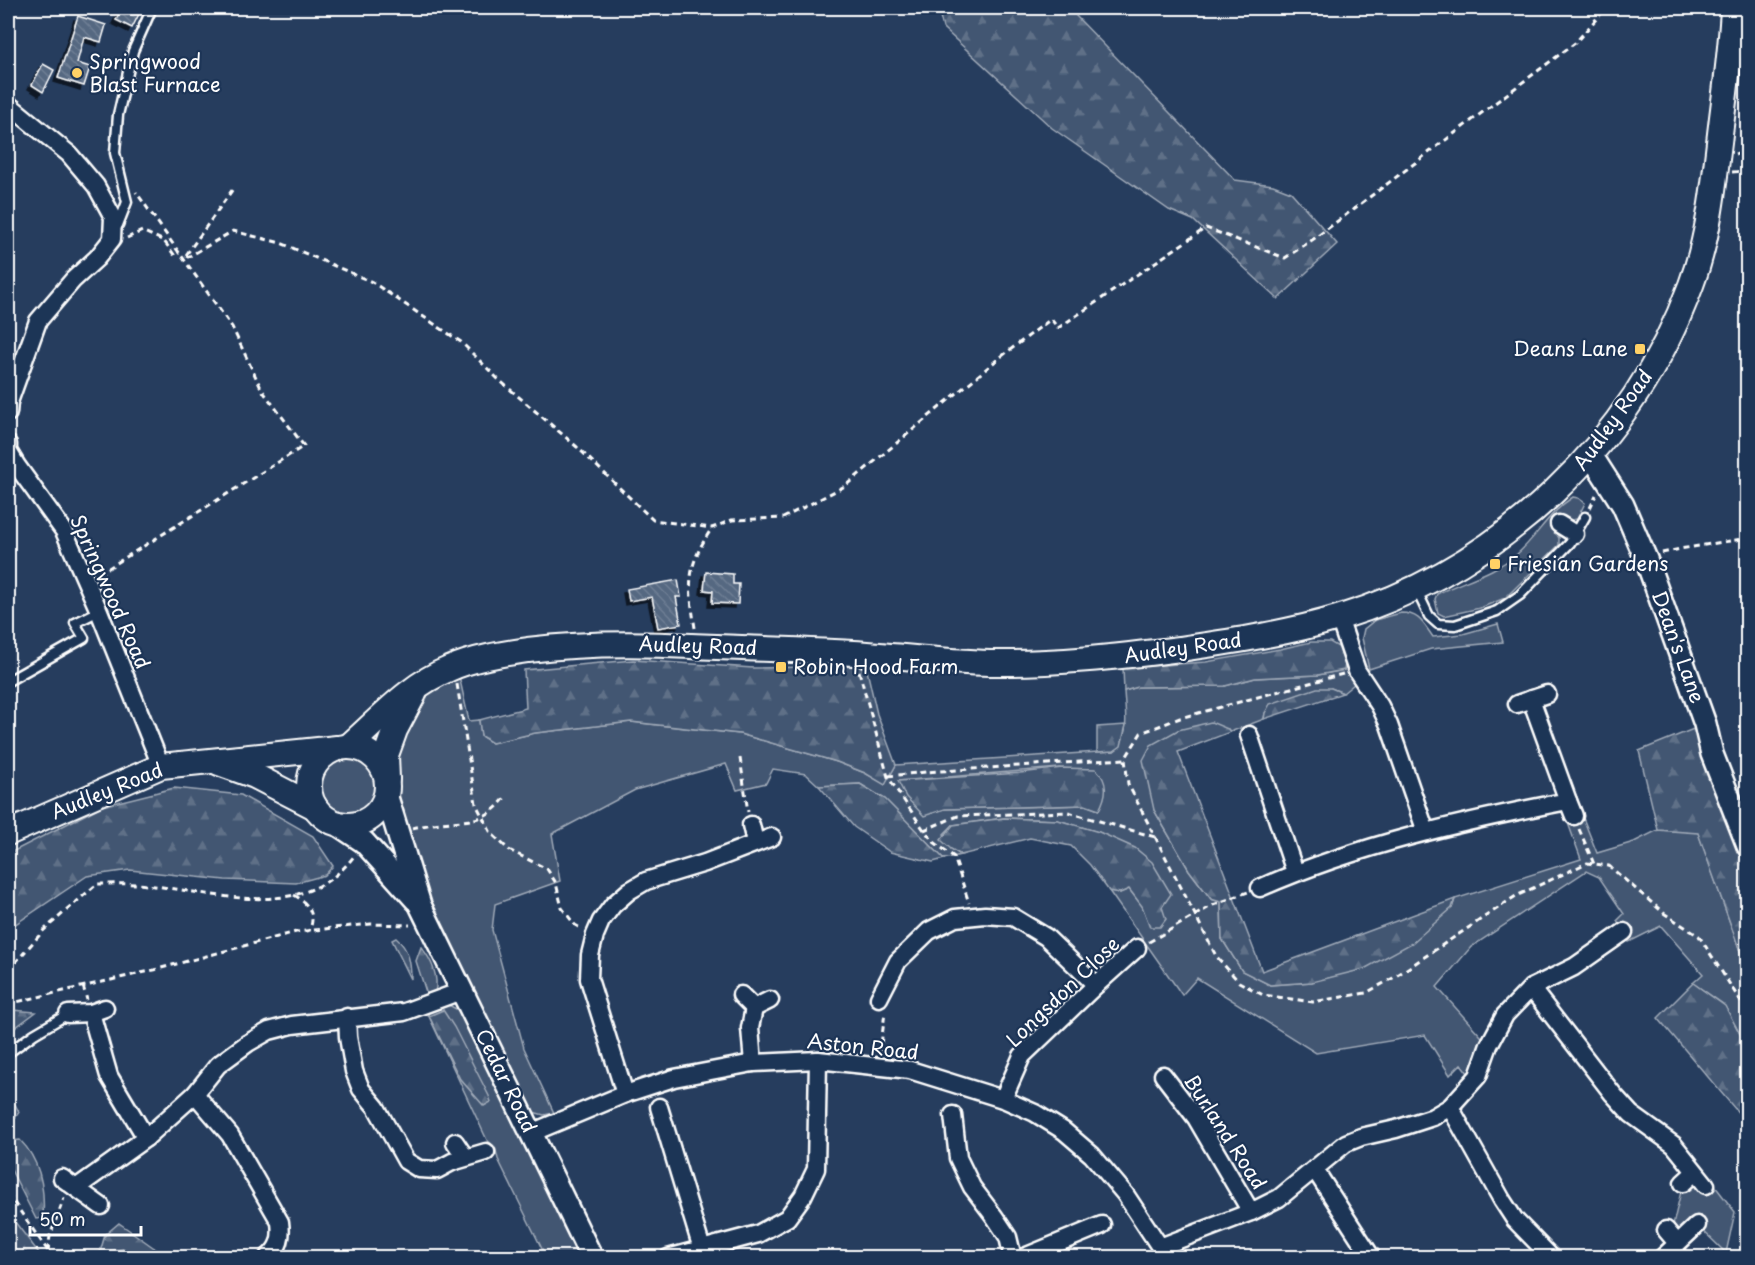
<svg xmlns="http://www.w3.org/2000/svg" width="1755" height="1265" font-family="'Playpen Sans',sans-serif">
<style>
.green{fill:#425672;stroke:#a0aab8;stroke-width:1.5;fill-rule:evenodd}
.forest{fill:url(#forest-firs);stroke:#a0aab8;stroke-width:1.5}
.building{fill:url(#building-back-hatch);stroke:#fff;stroke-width:1.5;filter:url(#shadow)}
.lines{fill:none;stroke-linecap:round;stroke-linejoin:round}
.service-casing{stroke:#fff;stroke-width:13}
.minor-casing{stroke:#fff;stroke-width:21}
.tertiary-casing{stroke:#fff;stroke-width:26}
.secondary-casing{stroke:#fff;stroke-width:28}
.path{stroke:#fff;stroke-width:3;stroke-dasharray:6 4.5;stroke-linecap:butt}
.service{stroke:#1d3557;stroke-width:8}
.minor{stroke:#1d3557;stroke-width:16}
.tertiary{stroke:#1d3557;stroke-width:21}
.secondary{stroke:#1d3557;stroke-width:24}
.poi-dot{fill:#ffd166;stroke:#1d3557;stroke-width:2}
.labels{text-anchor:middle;stroke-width:4.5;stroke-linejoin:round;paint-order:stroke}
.poi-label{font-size:20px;fill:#fff;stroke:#1d3557;text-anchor:start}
.street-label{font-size:20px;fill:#fff;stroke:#1d3557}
</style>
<defs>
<pattern id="forest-firs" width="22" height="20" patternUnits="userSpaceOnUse" patternTransform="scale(1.5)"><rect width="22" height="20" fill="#425672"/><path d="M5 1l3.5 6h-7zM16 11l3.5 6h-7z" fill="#5e6f87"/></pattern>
<pattern id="building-back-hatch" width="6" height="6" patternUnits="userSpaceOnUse" patternTransform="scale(1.5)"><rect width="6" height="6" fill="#556781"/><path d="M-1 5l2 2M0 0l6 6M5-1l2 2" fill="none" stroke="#6e7e94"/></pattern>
<filter id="shadow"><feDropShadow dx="-4" dy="4" stdDeviation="0" flood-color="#0009"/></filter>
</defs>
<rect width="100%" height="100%" fill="#263d5e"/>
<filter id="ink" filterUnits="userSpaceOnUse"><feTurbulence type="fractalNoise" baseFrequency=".0167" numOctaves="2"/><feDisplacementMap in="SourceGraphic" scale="12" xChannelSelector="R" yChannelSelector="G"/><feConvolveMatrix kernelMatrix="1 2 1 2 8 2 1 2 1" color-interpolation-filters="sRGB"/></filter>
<g filter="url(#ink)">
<g class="green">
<path d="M1573,497L1578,498L1585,503L1577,519L1572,520L1563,518L1553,528L1559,538V545L1505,598L1480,608L1444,616L1438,613L1435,599L1437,594C1463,581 1494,573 1517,554C1537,537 1548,513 1573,497Z"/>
<path d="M1401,613C1419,613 1423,623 1433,637L1463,634L1498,624L1503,642L1431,649L1369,669L1362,638L1364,629L1375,620Z"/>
<path d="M1347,667L1354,684L1343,693L1331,688L1265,713L1264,719L1230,732L1228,729L1178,730L1154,810L1189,870L1211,899L1221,902L1222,939L1242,971L1270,985L1312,982L1452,908L1455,899L1581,859L1568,823L1583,818L1597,853L1634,842L1658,830L1698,832L1740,951L1747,966V1048L1723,1004L1693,983L1703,974L1661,926L1629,942L1617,921L1624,914L1599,877L1586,871L1471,947L1437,987L1489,1045L1474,1081L1461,1064L1450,1075L1425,1035L1316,1053L1197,978L1182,995L1109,891L1120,893L1129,889L1142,906L1162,907L1167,898L1101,833L1058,820L1004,818L953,825L944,834L951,849L961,855L944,859L885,799L860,784L819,786L806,774L773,769L766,783L737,790L726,764L635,790L552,834L560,881L495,904L492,930L524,1048L554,1113L544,1115L533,1112L423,887L402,823L396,782V756L418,705L441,682L458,671L469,721L479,720L481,736L492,743L535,733L631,722L740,734L837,762L865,773L885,784L896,765L1114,751C1131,736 1125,712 1124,691L1138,687L1225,686L1255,678L1318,675L1344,670ZM1060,768L1099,810L1085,805L945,809L924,815L899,781Z"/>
<circle cx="349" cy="786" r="29"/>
<polygon points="447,1004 458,1010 471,1029 576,1244 577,1257 546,1257 498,1159 495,1147 487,1140 426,1010"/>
<polygon points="1708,1177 1735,1212 1726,1253 1692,1220 1678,1233 1673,1225 1683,1183"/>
</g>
<g class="forest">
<polygon points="938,8 1076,8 1076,16 1235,180 1273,185 1291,192 1337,244 1278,299 1193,220 1169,210 1052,128 943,28"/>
<polygon points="1311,642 1330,642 1340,648 1345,664 1344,670 1318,675 1255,678 1225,686 1138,687 1124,691 1123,668 1206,662 1280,649"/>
<polygon points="633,660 753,668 866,666 877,714 896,765 885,785 865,773 837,762 740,734 631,722 535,733 492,743 481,736 479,720 526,708 524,670"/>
<polygon points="1317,688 1331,688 1343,693 1264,719 1265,713 1270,704"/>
<polygon points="1211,722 1228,729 1230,732 1178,752 1262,971 1455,899 1452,908 1412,943 1364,969 1312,982 1270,985 1242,971 1222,939 1221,902 1211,899 1189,870 1154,810 1143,760 1151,745 1178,730"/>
<polygon points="1126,725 1121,746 1114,751 1097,752 1097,727"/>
<polygon points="1696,728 1728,819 1747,858 1747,966 1740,951 1698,833 1658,830 1639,751"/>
<path d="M1062,768L1096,769C1109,782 1107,795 1099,810L1085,805L945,809L924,816L906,797L898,781L1020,773Z"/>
<polygon points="860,784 885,799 944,859 933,862 890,852 854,827 819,786"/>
<polygon points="174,788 241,795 313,836 333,866 325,875 296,883 225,880 130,870 87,876 8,929 8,854 102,806"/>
<polygon points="1004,818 1058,820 1099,832 1135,848 1152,862 1171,894 1162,907 1166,919 1160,927 1150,927 1142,906 1129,889 1120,893 1109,891 1090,865 1071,846 1030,838 961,855 951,849 941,840 953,825"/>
<path d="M396,938C409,949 411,963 411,979L392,940Z"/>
<path d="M421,947C432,960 439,977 435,993L427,995L416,961Z"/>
<polygon points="1693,983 1725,1006 1747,1047 1747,1123 1658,1018"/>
<polygon points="12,1010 36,1012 8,1033 8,1011"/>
<polygon points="443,1010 454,1027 489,1096 491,1102 484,1106 460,1079 429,1016"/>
<polygon points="8,1091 19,1112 8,1129"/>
<path d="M20,1140C41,1161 45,1191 43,1218L36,1219L8,1164V1145L11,1141Z"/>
<polygon points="8,1213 42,1257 14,1257 8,1252"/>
<polygon points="119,1223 167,1257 138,1257 138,1255 124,1249 100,1252 105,1235"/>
</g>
<g class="building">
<polygon points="122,8 142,8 132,28 116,20"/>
<polygon points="78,16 106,25 101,42 84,37 77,63 90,67 84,86 58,78"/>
<polygon points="43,64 54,70 43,92 32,85"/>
<polygon points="706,572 733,574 733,584 739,584 738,604 712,603 713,591 704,590"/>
<polygon points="678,580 681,597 676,597 681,624 658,628 652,597 629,601 627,589"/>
</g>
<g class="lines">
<g class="service-casing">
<g id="service">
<polyline points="118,225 127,202 115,153 118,115 133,51 152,8"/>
<polyline points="1416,589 1429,616 1438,624 1455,625 1497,611 1520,595 1570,543 1585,517"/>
<polyline points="8,681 84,638 75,623 99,611"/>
<polyline points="8,1053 34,1034 68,1014"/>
</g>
</g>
<g class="minor-casing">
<g id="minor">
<polyline points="8,104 69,154 96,186 113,217 112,239 97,258 73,280 38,321 9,402 8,413"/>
<polyline points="8,444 8,451 17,466 64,531 99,611 161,766"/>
<polyline points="1559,524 1575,534"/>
<polyline points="1339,618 1357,671 1380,706 1389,725 1426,832"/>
<polyline points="1517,704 1547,694"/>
<polyline points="1249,735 1295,872"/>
<polyline points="1568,801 1574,816"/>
<polyline points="751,825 755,842"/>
<path d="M1260,888C1358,845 1464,821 1568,801L1531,699"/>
<polyline points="1531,988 1613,1094 1631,1114 1674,1145 1706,1185"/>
<polyline points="741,995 754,1008 770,1000"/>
<polyline points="879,998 898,961 929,931 955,918 985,915 1013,917 1046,937 1096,985"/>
<polyline points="91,1013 109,1076 146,1138"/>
<polyline points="68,1014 91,1013 105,1008"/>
<polyline points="347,1017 348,1037 354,1071 361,1089 376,1107 406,1161 419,1169 437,1170 452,1162 486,1152"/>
<polyline points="753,1063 750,1028 754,1008"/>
<polyline points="1163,1075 1196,1118 1251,1212"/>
<path d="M195,1094L230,1135L280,1222C282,1237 280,1248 267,1258"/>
<polyline points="625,1094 589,979 590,955 595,935 601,921 613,905 629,891 646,881 705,863 772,837"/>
<polyline points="1003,1099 1022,1056 1096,985 1137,948"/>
<polyline points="659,1107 702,1249"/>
<polyline points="1450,1107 1502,1200 1515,1220 1552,1258"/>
<polyline points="953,1115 958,1158 972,1187 994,1216 1008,1237 1013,1258"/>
<polyline points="531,1133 625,1094 674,1078 753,1063 818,1060 910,1070 1003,1099 1035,1113 1064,1131 1092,1155 1125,1194 1160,1247 1165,1258"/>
<polyline points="455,1142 465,1157"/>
<polyline points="1315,1170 1372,1258"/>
<polyline points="62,1178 101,1206"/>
<polyline points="1683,1183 1695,1172"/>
<polyline points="76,1188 146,1138 195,1094 218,1065 248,1043 269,1031 292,1025 404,1012 461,991"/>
<polyline points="1666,1230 1677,1243"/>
<polyline points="1160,1247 1251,1212 1279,1198 1346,1143 1361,1137 1396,1129 1433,1117 1450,1107 1478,1076 1489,1045 1505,1015 1531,988 1574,967 1624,932"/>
<polyline points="668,1258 758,1234 787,1218 803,1196 816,1169 818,1060"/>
<polyline points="1022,1258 1102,1225"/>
<polyline points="1662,1258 1697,1225"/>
</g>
</g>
<g class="tertiary-casing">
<g id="tertiary">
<polyline points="1591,455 1623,505 1646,559 1705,724 1712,754 1748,846"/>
<polyline points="386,794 420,905 592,1258"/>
<polyline points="334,822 364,842 416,900"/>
</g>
</g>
<g class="secondary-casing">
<g id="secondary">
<path d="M349,746C380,719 409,685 449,669C474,658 501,654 528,650C584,643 635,643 691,646C745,648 800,650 854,653C900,656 945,662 990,663C1054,664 1117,657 1180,649C1234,641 1289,633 1341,617C1501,568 1633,442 1691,285C1709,237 1714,185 1720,134C1725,92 1731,50 1733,8"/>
<circle cx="348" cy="786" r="39"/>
<polyline points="219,763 255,776 315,807"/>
<polyline points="387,779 386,755 395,730 414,694"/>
<polyline points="8,833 161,766 337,748"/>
</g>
</g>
<g class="path">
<polyline points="1735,154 1748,150"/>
<polyline points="1732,172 1748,171"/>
<polyline points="127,238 142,231 164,241 175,256 179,253"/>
<polyline points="186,255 233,189"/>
<polyline points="186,256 188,257 233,231 281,243 372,282 461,342 498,379 577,447 653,520 712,528 732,520 783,518 845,486 998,359 1051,319 1058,328 1206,228 1285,258 1315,238 1575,43 1606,8"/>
<polyline points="1590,508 1596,495"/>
<polyline points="1662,553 1680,549 1748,538"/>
<polyline points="99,574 304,446 262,390 232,327 136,192"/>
<path d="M695,628C688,583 686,567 712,528"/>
<polyline points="859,671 888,777 924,830 934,842 954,857 969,903"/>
<polyline points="1343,674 1180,718 1141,733 1125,759 1128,784 1165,856 1216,956 1239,982 1263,995 1313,1002 1366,993 1393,978 1516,896 1587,863 1609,866 1665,914 1699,936 1748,1013"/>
<polyline points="457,684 476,804 491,833 509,850 547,869 556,883 562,908 575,925 582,929"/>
<polyline points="740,758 748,812"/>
<polyline points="888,776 926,772 1125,759"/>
<path d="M412,828C422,826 432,824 441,823C470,820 488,822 506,796"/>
<polyline points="1579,829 1594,864"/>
<polyline points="924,830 958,816 1068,812 1155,837"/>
<path d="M294,895C308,903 317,915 309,931"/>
<polyline points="1149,942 1213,905 1248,892"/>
<path d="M8,971L44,930L97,884C113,884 131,883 147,885C217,893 304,923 354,856"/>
<polyline points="83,986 87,1000"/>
<polyline points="8,1004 154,970 296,932 371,924 410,925"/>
<polyline points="880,1053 885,1012"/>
<polyline points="8,1194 53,1258"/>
<polyline points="48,1251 50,1236 64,1198"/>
</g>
<use href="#service" class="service"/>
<use href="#minor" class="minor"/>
<use href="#tertiary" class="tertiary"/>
<use href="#secondary" class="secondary"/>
</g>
</g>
<g class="poi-dot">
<circle cx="77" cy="73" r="6"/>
<rect x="1634" y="343" width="12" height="12" rx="3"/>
<rect x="1489" y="558" width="12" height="12" rx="3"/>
<rect x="775" y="661" width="12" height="12" rx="3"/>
</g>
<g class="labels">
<g class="poi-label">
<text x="89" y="69">Springwood<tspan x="89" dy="23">Blast Furnace</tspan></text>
<text x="1628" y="356" text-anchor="end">Deans Lane</text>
<text x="1507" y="571">Friesian Gardens</text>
<text x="793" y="674">Robin Hood Farm</text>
</g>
<g class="street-label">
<text transform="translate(1613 420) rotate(-54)" y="7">Audley Road</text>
<text transform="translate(110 592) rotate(66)" y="7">Springwood Road</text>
<text transform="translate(698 646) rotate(2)" y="7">Audley Road</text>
<text transform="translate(1678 647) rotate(70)" y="7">Dean's Lane</text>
<text transform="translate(1183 648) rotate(-8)" y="7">Audley Road</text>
<text transform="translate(107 791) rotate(-22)" y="7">Audley Road</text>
<text transform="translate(1063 992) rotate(-44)" y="7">Longsdon Close</text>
<text transform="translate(863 1047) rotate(6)" y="7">Aston Road</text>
<text transform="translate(506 1081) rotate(64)" y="7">Cedar Road</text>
<text transform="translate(1225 1132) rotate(57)" y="7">Burland Road</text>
</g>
</g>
<rect width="1755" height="1265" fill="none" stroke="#1d3557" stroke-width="30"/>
<rect x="15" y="15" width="1725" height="1235" fill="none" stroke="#fff" stroke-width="2" filter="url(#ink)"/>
<path d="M30 1226v9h111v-9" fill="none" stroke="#ffffff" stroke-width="3"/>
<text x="39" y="1226" font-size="18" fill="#ffffff" stroke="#1d3557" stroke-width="4.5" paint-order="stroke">50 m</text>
</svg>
